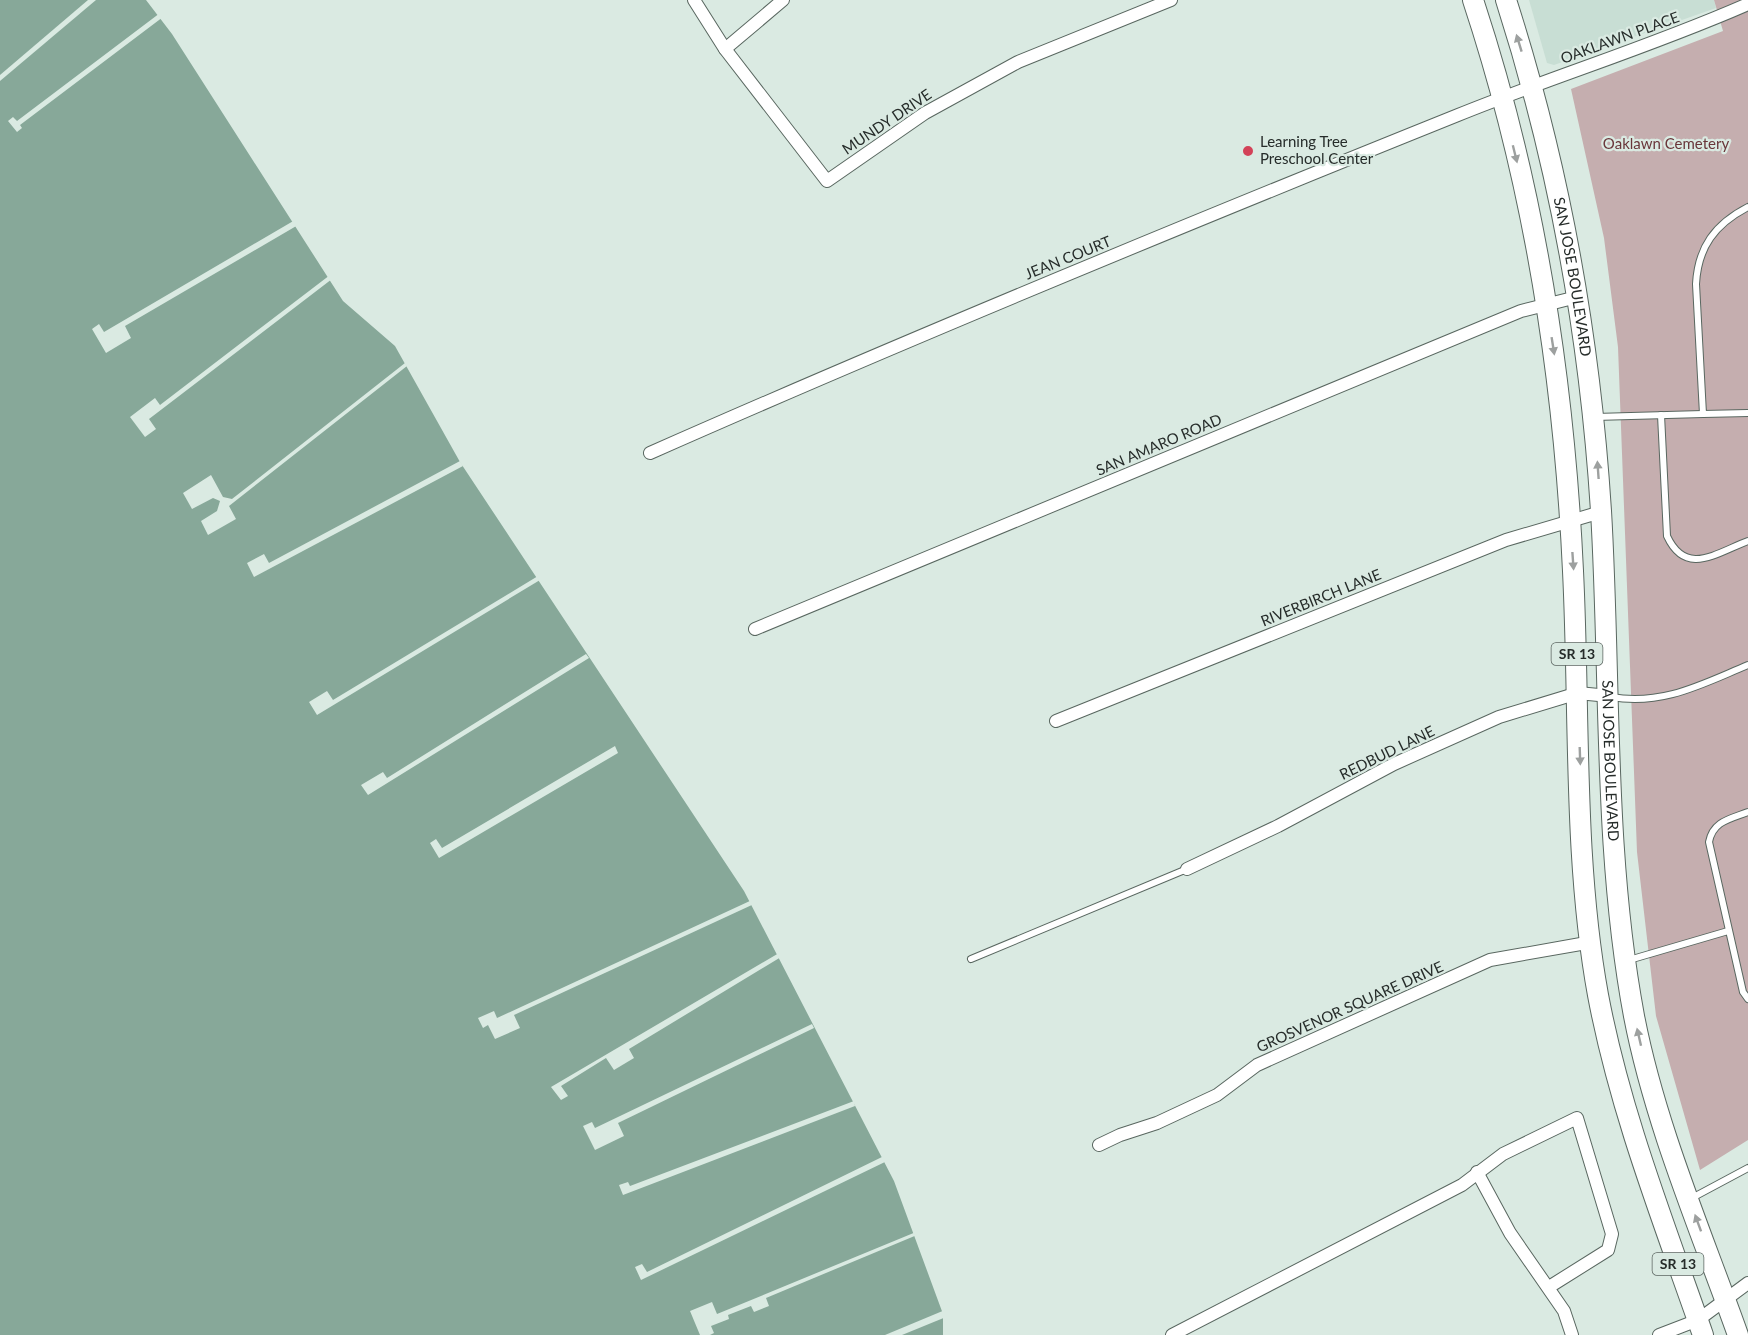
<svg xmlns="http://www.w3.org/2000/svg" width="1748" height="1335" font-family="Lato,sans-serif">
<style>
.built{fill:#c8ded4}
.green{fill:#c5aeaf}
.water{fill:#87a899}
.pier{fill:#daeae2}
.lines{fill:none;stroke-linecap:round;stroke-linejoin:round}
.lane-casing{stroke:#596760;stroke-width:8}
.street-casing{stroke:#596760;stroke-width:14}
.primary-casing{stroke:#596760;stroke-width:22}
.lane{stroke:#fff;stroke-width:6}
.street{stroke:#fff;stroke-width:12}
.primary{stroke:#fff;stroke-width:20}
.oneway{fill:#9da09f}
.poi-dot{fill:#d34258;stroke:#daeae2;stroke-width:2}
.labels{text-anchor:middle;stroke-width:4.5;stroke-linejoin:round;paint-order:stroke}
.shield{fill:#daeae2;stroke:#5c6561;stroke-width:1.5}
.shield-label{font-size:14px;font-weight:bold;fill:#262c2a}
.street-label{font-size:15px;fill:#262c2a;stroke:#daeae2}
.poi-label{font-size:15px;fill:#262c2a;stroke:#daeae2;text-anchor:start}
.park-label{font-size:15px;fill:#69363a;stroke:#daeae2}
</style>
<rect width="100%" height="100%" fill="#daeae2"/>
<polygon class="built" points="1529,0 1714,0 1716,8 1554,65 1547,63"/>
<polygon class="green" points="1714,0 1748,0 1748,1140 1700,1170 1656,1016 1637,852 1618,347 1604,238 1571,89 1723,31"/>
<polygon class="water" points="0,0 146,0 172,34 343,301 395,346 460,462 744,891 894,1181 943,1314 943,1335 0,1335"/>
<g class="pier">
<polygon points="88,0 96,0 0,81 0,75"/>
<polygon points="160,13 163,17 20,125 22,128 17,132 8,121 13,117 17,121"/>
<polygon points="295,220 298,225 125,326 131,338 106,353 92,329 99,324 104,332"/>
<polygon points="330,275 332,279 149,419 156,429 145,437 130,417 155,398 160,405"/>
<polygon points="405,363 407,366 229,506 236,519 208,535 201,521 217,511 220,501 213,498 192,509 183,493 211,475 223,497 232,499"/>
<polygon points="460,461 463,466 254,577 247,563 264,554 269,563"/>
<polygon points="538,576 540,580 317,715 309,702 327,691 333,700"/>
<polygon points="586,654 589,658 368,795 361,785 383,772 387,778"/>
<polygon points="615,746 618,753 439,858 430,843 436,839 442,848"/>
<polygon points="752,900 754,904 514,1015 520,1028 495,1039 488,1025 483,1028 478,1018 494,1011 497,1018"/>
<polygon points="779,953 781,957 629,1049 634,1058 614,1070 606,1058 561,1086 568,1096 561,1100 551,1087"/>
<polygon points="812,1024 814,1028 618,1123 624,1136 595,1150 583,1126 592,1122 595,1128"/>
<polygon points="854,1101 855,1106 623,1195 619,1185 628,1182 630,1186"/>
<polygon points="884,1156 887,1161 641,1280 635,1267 642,1264 647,1272"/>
<polygon points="916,1232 917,1235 766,1298 769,1306 754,1312 751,1306 728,1315 729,1319 711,1326 714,1333 710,1335 700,1335 690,1311 712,1302 717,1314"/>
<polygon points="945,1310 946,1317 902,1335 885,1335"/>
</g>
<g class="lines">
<g class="lane-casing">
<g id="lane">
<path d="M1748,207C1715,224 1698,247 1696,284L1703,414L1748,413"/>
<path d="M1661,415L1667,536C1686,577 1716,553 1748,541"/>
<polyline points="1595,417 1703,414"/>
<path d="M1611,697C1663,706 1702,684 1748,665"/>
<path d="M1748,812C1730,819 1713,821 1709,842L1743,992L1748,999"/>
<polyline points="971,959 1187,869"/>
<polyline points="1629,960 1728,931"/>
<polyline points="1690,1199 1748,1168"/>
</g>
</g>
<g class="street-casing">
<g id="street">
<polyline points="694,0 725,49 827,181 925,113 1018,62 1171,0"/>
<polyline points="725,49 783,0"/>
<path d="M650,453C917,335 1187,224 1458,115C1554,76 1653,46 1748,4"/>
<polyline points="755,629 1521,311 1577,297"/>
<polyline points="1056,721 1506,540 1601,512"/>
<polyline points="1187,869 1278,826 1394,764 1499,717 1578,693 1609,696"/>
<polyline points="1099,1145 1120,1135 1157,1123 1217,1095 1257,1065 1490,960 1592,942"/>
<polyline points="1477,1172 1510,1233 1564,1311 1572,1335"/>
<polyline points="1172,1335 1462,1185 1503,1154 1577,1118 1612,1234 1608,1250 1549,1287"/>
<polyline points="1659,1335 1698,1320 1748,1283"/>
</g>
</g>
<g class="primary-casing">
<g id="primary">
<path d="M1473,0C1534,184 1564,378 1573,571C1580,711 1573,858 1598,995C1620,1112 1664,1223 1703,1335"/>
<path id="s1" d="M1506,0C1559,165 1590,338 1601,511C1611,679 1603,850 1634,1016C1655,1125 1701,1231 1738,1335"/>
</g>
</g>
<use href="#lane" class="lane"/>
<use href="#street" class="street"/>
<use href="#primary" class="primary"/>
</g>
<defs><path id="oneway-solid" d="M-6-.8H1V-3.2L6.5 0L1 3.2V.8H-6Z" transform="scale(1.5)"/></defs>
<g class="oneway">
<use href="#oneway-solid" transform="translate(1519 43) rotate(-107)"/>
<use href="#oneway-solid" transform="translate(1515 154) rotate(76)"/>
<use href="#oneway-solid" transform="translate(1553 346) rotate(81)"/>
<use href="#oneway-solid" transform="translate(1598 470) rotate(-94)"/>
<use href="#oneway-solid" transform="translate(1573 561) rotate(86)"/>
<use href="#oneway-solid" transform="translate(1580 756) rotate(88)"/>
<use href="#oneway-solid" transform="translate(1639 1037) rotate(-103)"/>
<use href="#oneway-solid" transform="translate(1698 1223) rotate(-110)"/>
</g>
<circle class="poi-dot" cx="1248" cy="151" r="6"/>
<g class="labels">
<g class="shield">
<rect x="1551.5" y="643" width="51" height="22" rx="4.5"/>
<rect x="1652.5" y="1253" width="51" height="22" rx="4.5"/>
</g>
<g class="shield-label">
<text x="1577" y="659">SR 13</text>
<text x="1678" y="1269">SR 13</text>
</g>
<g class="street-label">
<text transform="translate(1620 38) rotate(-20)" y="5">OAKLAWN PLACE</text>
<text transform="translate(887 122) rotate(-34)" y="5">MUNDY DRIVE</text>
<text transform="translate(1068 258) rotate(-22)" y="5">JEAN COURT</text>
<text dy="5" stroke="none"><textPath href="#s1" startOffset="285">SAN JOSE BOULEVARD</textPath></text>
<text transform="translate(1159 445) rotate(-23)" y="5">SAN AMARO ROAD</text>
<text transform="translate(1321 598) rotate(-22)" y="5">RIVERBIRCH LANE</text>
<text transform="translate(1387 753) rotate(-26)" y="5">REDBUD LANE</text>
<text dy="5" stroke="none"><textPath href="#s1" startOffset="771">SAN JOSE BOULEVARD</textPath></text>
<text transform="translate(1350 1007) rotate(-24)" y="5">GROSVENOR SQUARE DRIVE</text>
</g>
<g class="poi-label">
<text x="1260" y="147">Learning Tree<tspan x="1260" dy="17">Preschool Center</tspan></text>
</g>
<g class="park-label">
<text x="1666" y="149">Oaklawn Cemetery</text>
</g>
</g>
</svg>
